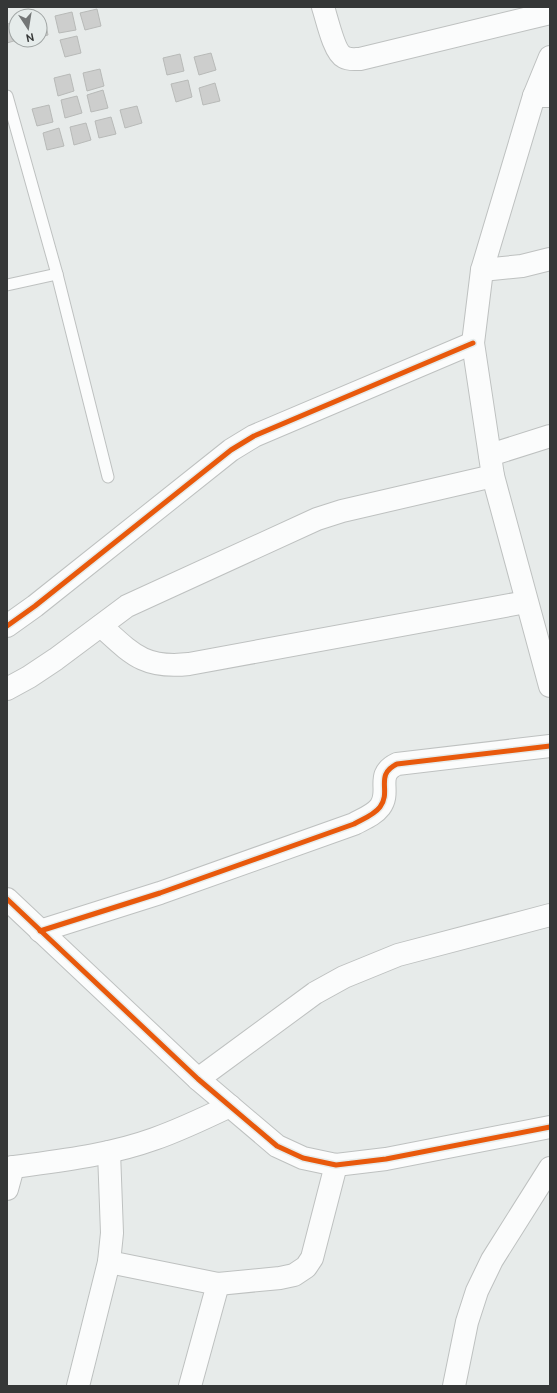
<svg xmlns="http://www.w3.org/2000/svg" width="557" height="1393" font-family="Ubuntu,sans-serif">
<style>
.building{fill:#cdcecd;stroke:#b8bab8}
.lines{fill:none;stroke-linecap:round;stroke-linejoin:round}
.lane-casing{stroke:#bec1c0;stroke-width:13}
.street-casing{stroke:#bec1c0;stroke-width:24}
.secondary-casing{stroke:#bec1c0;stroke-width:24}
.lane{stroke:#fbfcfc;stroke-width:11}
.street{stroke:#fbfcfc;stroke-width:22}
.secondary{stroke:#fbfcfc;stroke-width:22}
.cycleway-casing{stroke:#e6eceb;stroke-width:8}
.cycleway{stroke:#e8590c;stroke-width:5}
</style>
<rect width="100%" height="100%" fill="#e7ebea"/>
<g class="building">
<polygon points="97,9 101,26 85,30 80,13"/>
<polygon points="72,12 76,30 59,33 55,16"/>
<polygon points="44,18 48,35 40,37 40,19"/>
<polygon points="16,22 17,40 7,43 7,24"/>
<polygon points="77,36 81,53 65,57 60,40"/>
<polygon points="211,53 216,70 199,75 194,57"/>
<polygon points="180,54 184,71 167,75 163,58"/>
<polygon points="100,69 104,86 87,91 83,73"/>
<polygon points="70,74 74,91 58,96 54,78"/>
<polygon points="188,80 192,97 176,102 171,84"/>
<polygon points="215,83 220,101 203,105 199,88"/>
<polygon points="103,90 108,108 91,112 87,95"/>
<polygon points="77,96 82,113 65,118 61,100"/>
<polygon points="49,105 53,122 37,126 32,109"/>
<polygon points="137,106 142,123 125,128 120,110"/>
<polygon points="111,117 116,134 99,138 95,121"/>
<polygon points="86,123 91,140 74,145 70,127"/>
<polygon points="59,128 64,146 47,150 43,133"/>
</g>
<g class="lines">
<g class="lane-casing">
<g id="lane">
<polyline points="7,96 57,274 108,477"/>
<polyline points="7,285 57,274"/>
</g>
</g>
<g class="street-casing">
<g id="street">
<path d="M323,7C327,19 334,52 344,57C349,60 354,59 360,59L550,13"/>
<polyline points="534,96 550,96"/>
<polyline points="482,270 522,266 550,259"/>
<polyline points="490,455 550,436"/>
<polyline points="7,626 35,606 231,450 254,436 473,343"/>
<path d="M101,626C132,654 144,669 189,664L526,602"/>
<polyline points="7,689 29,677 56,659 127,606 317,519 342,511 493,476"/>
<polyline points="7,899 198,1079 277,1146 303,1158 336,1165 386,1159 550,1127"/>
<path d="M40,931L160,893L354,824C363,819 374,815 380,807C392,791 374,775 397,764L550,746"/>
<polyline points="198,1079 315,993 344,977 398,955 550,915"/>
<path d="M7,1168C56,1161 107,1156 154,1139C180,1130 205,1118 230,1106"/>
<polyline points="7,1189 13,1167"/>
<polyline points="109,1262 218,1284 280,1278 294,1275 306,1267 312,1258 336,1165"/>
<polyline points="78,1386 109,1262 112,1233 109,1152"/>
<polyline points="190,1386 218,1284"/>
<polyline points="454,1386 467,1322 477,1291 492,1260 550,1168"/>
</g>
</g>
<g class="secondary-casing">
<polyline id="secondary" points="550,57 534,96 482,270 473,343 493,476 550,686"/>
</g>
<use href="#lane" class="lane"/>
<use href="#street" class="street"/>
<use href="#secondary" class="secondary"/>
<g class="cycleway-casing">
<g id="cycleway">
<polyline points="7,626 35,606 231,450 254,436 473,343"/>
<polyline points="7,899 198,1079 277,1146 303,1158 336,1165 386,1159 550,1127"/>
<path d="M40,931L160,893L354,824C363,819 374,815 380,807C392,791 374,775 397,764L550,746"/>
</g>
</g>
<use href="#cycleway" class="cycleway"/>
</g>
<rect width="557" height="1393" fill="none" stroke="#353737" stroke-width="16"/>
<g transform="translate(28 28) rotate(168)"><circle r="19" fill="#e6eceb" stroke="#9fa4a3"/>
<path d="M0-3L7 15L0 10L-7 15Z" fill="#737676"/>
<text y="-6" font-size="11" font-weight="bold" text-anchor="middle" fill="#353737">N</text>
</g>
</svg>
